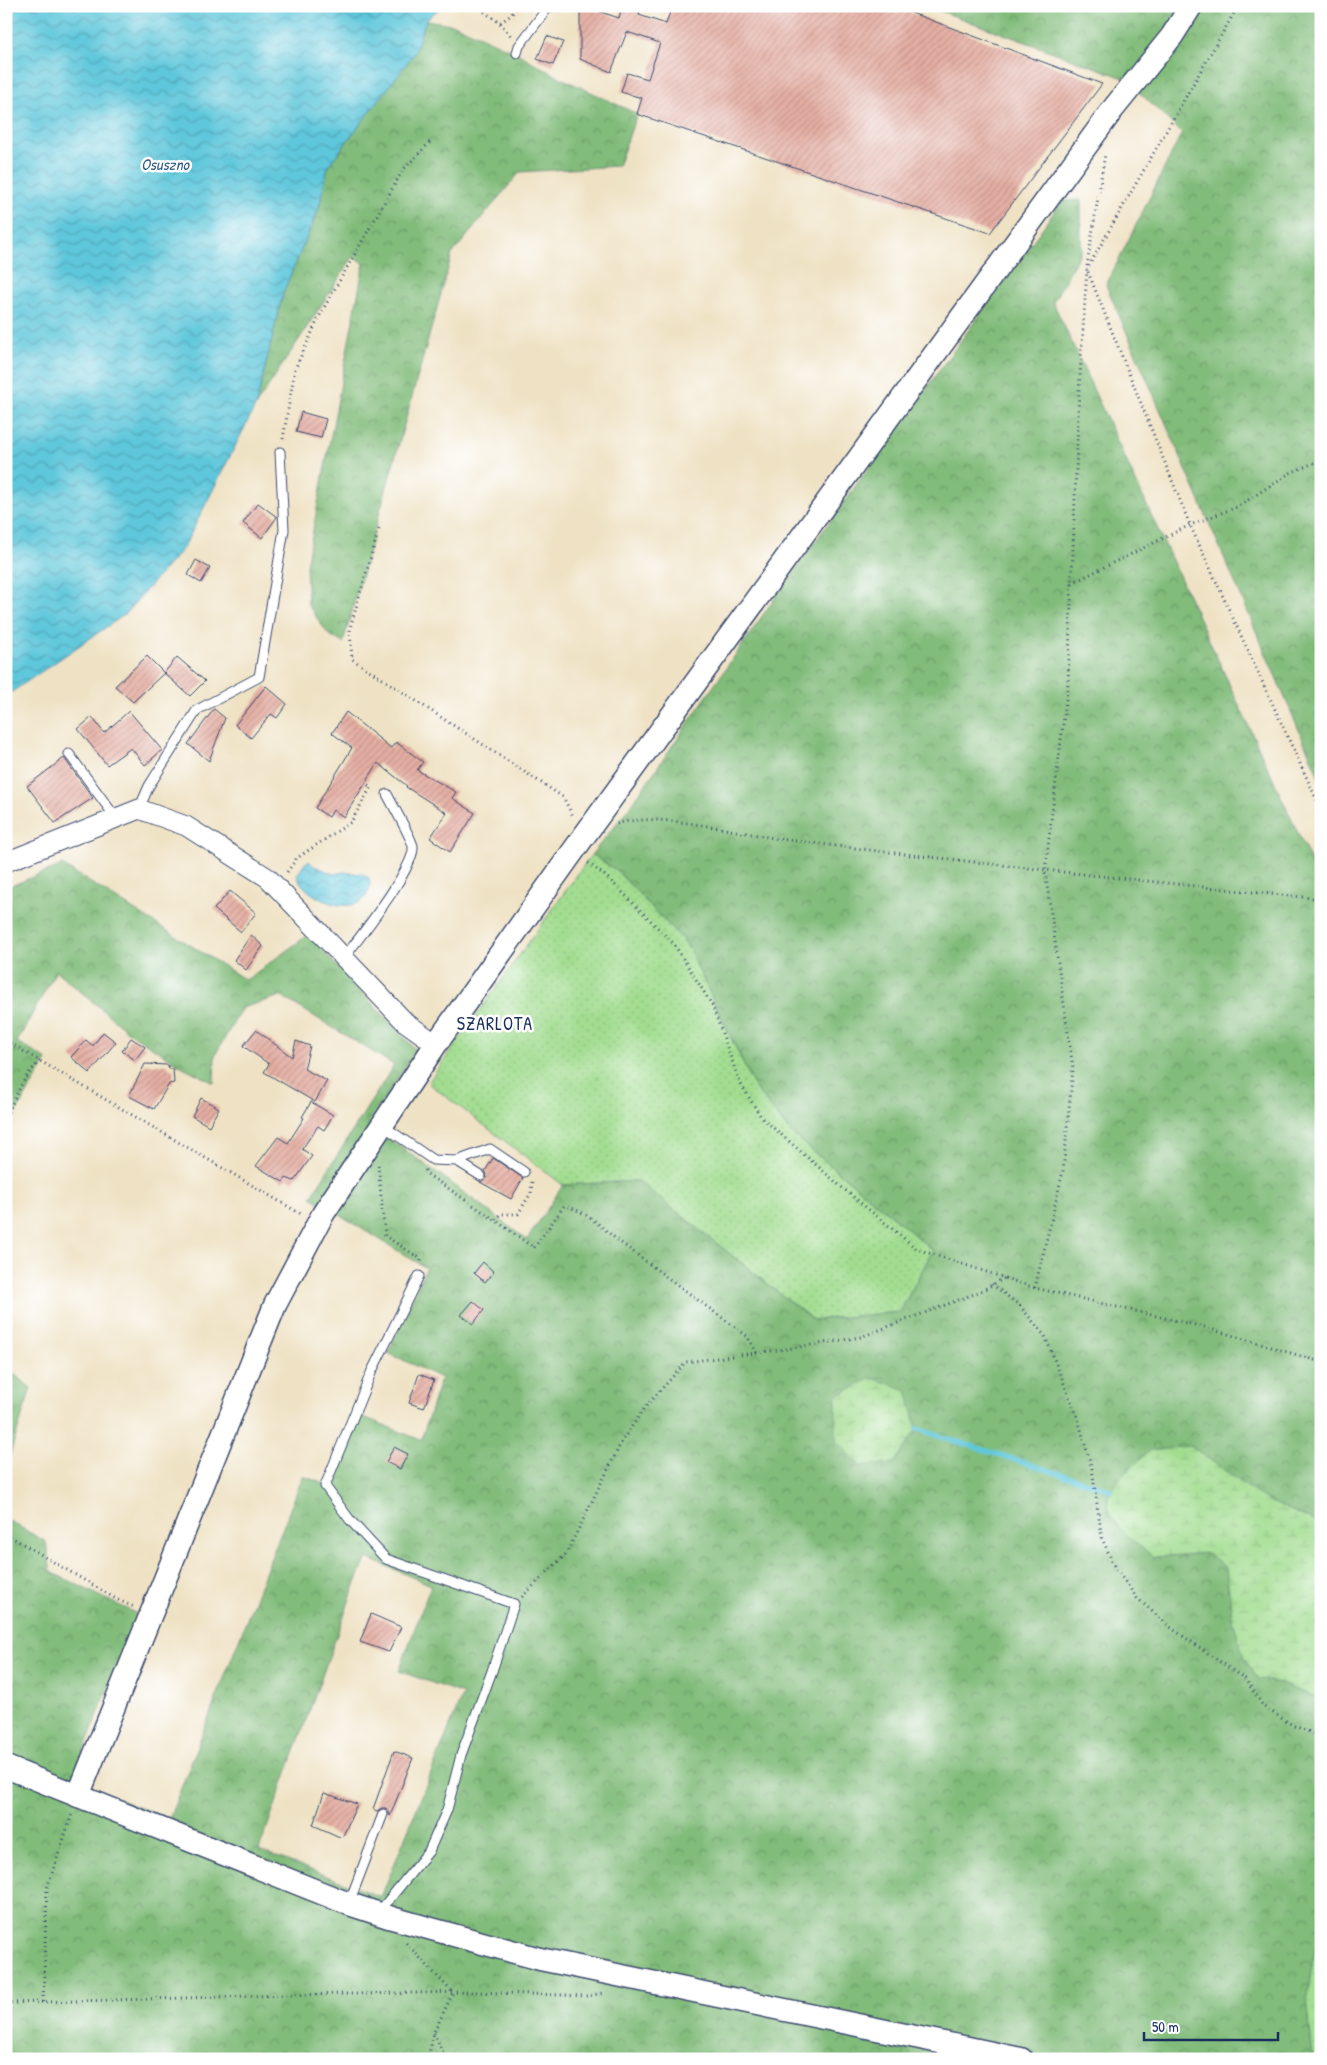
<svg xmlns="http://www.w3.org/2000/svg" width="1327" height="2065" font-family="'Patrick Hand',sans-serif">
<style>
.grass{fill:url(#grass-dots);stroke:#5e8677}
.forest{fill:url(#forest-crowns);stroke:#4e766c;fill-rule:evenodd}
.wetland{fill:url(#wetland-marsh);stroke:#5e8677}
.water{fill:url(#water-waves);stroke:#3d7b9c}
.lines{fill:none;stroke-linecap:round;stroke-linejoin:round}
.stream{stroke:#5fc7db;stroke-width:5.5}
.building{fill:url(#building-hatch)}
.service-casing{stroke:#3b4a6d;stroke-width:11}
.minor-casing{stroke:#3b4a6d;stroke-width:21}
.tertiary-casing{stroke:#3b4a6d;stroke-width:25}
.path{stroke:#3b4a6d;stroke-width:3;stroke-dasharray:1 4;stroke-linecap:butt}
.service{stroke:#fff;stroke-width:9}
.minor{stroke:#fff;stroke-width:19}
.tertiary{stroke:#fff;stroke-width:22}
.labels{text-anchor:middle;stroke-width:5;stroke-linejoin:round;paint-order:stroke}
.water-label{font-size:16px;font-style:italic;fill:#2f5d84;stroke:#fff}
.quarter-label{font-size:18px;letter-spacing:1px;fill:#1b2f5e;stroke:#fff}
</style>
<defs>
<pattern id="grass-dots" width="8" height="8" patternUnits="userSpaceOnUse" patternTransform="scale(1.25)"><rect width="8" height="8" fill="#a2dd90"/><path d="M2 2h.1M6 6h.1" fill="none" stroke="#8bbe7f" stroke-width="1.8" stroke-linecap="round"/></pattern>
<pattern id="forest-crowns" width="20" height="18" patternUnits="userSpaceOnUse" patternTransform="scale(1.25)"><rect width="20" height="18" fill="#81bc7a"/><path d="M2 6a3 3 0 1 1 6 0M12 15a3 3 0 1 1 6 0" fill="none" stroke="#699967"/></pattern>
<pattern id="wetland-marsh" width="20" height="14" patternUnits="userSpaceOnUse" patternTransform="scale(1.25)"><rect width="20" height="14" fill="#a2dd90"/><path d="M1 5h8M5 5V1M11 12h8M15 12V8" fill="none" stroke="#8bbe7f"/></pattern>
<pattern id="water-waves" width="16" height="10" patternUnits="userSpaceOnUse" patternTransform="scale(1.25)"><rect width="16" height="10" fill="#5fc7db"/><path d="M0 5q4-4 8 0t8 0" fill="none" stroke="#4ea2b5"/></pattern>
<pattern id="building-hatch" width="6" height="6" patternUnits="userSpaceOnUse" patternTransform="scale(1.25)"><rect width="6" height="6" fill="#e6afa3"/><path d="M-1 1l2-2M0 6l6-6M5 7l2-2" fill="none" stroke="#ba8f88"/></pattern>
</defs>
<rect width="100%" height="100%" fill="#fff"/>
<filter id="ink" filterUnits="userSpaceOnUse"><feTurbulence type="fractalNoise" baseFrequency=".02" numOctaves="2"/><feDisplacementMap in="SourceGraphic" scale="10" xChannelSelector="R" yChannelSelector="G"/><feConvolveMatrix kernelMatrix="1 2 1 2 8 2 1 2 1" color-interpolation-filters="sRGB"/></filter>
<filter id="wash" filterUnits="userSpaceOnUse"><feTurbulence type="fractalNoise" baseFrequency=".0096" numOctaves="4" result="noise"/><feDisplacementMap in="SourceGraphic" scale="20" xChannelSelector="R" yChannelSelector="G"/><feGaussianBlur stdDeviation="1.12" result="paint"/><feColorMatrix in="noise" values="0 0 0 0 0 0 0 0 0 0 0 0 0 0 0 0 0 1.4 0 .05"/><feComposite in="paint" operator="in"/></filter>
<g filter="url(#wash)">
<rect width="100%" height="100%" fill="#efe2c4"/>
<polygon class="grass" points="592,854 617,871 686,943 755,1088 792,1134 933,1250 900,1312 813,1320 638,1181 563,1185 428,1083"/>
<g class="forest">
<polygon points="927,6 1321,6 1321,781 1106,285 1182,133 1124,78"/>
<polygon points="426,20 456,25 517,53 555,75 637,114 618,166 520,172 452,254 343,643 328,634 308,605 306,566 364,263 353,257 256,405 283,293 319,208 328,166 414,54"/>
<path d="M1081,200V251L1053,302L1321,883V1524L1264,1499L1191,1446L1154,1557L1208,1553L1226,1568L1232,1616L1258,1679L1276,1682L1321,1699V1909L1307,1997L1313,2059H6V1519L46,1542L51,1572L137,1614L72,1781L169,1819L303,1476L333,1487L361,1416L421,1440L441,1378L388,1353L426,1268L311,1197L394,1065L281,996L242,1008L215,1055L214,1083L183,1067L130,1033L56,971L17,1042L47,1060L6,1130V888L62,865L246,980L308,935L416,1050L368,1124L442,1176L527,1240L563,1185L638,1181L813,1320L900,1312L933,1250L792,1134L755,1088L686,943L617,871L592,854L632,804L781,589L1062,201ZM367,1558L431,1585L399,1671L463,1694L381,1897L259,1850L355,1585Z"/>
<polygon points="6,1368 31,1388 6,1467"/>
</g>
<g class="wetland">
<polygon points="872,1378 907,1390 917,1429 894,1463 860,1466 836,1441 836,1396"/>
<path d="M1191,1446L1264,1499L1321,1524V1699L1276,1682L1258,1679L1244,1658L1232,1616L1226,1568L1208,1553L1154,1557C1137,1544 1094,1515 1112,1489C1122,1474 1138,1462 1150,1450Z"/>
<polygon points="1321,1909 1321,2059 1313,2059 1307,1997"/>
</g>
<g class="water">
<polygon points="6,6 442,6 426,20 414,54 328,166 319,208 283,293 256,405 184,547 124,615 6,696"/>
<path d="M309,861L314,866L334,874L343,872L362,874L369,878C371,885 370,890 366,896C351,919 302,896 297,875L305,863Z"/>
</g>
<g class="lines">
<polyline class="stream" points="917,1429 1111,1490"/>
</g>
<g id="blocks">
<g class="building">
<polygon points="580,6 595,6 595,10 619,18 622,6 641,6 639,15 666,24 672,6 893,6 1102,84 990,233 637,114 642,98 621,92 627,73 648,79 660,43 627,32 611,72 580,59"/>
<polygon points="547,36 563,42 553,65 537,59"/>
<polygon points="301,412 326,419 321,438 296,432"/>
<polygon points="258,503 277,517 262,538 243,523"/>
<polygon points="196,560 210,568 201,583 188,575"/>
<polygon points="147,656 164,673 133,702 115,686"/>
<polygon points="177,657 205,681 190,696 164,673"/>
<polygon points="266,686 287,704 277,718 271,714 251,738 235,725"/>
<polygon points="214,709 225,718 209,761 188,744"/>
<polygon points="129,711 162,750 145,765 131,748 107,765 78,729 92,717 104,733"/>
<polygon points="346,712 391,748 396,742 423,762 417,770 456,792 452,798 475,813 450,852 430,838 447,813 406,787 407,786 378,763 344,817 333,810 329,817 315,808 352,748 332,733"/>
<polygon points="64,758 93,798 55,823 27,786"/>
<polygon points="230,891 256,913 241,932 214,909"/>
<polygon points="251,935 263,946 246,970 234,960"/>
<polygon points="256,1030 292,1057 296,1041 310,1046 304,1069 327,1081 315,1102 264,1072 269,1064 243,1046"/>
<polygon points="103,1032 116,1042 90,1073 71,1057 86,1040 93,1046"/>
<polygon points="131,1038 145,1047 135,1060 122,1051"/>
<polygon points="145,1064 168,1065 169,1069 173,1069 174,1083 169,1084 154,1109 129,1096"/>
<polygon points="201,1098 219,1108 209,1126 192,1116"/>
<polygon points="311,1102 333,1115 324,1130 318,1126 302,1149 312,1156 294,1181 286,1178 283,1182 256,1166 278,1137 288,1143 304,1118 302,1117"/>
<polygon points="493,1158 523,1178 511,1199 480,1182 486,1179 487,1174 485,1171"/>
<polygon points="483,1262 494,1272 485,1282 474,1273"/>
<polygon points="473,1301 484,1310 473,1324 461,1315"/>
<polygon points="419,1374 434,1380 424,1408 409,1403"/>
<polygon points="394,1447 408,1454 400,1469 386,1462"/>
<polygon points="371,1614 401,1627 389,1652 360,1642"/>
<polygon points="394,1751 413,1758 390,1816 386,1808 382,1808 377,1811 373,1809"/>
<polygon points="324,1793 357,1804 342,1838 313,1825"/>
</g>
</g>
</g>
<g filter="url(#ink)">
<use href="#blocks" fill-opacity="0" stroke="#3b4a6d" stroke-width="1"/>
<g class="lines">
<g class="service-casing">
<g id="service">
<polyline points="517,53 519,46 549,6"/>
<polyline points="69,754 116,818"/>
<polyline points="139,809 149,786 197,710 259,677 284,530 280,452"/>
<path d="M344,958C358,939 416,867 413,846C410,835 393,806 387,794"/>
<polyline points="382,1125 433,1160 457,1161 490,1149 524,1172"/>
<polyline points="457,1161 481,1176"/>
<polyline points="349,1903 383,1814"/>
<polyline points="378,1913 429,1851 447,1810 461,1755 492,1671 514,1604 386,1559 350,1520 325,1486 371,1373 419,1276"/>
</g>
</g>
<g class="minor-casing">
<polyline id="minor" points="6,862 139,809 186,826 268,878 405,1022 436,1044"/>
</g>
<g class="tertiary-casing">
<g id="tertiary">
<polyline points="6,1767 349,1904 392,1918 540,1959 1021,2059"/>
<polyline points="78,1796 275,1305 323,1214 436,1044 584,836 1113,109 1172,36 1191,6"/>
</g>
</g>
<g class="path">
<polyline points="476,6 500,23 511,15 517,6"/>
<polyline points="500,23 511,36"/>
<polyline points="1087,266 1105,154"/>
<polyline points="1088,272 1190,525 1321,809"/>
<polyline points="283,439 295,369 321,313 403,170 432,140"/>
<polyline points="379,529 350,628 352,659 563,797 574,818"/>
<polyline points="1072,583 1190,525 1237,507 1290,473 1321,460"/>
<path d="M617,824C656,810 744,835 788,840C966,862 1143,881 1321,899"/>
<polyline points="588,863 607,877 674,944 712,1005 740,1083 761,1117 845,1190 917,1249 1035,1288 1204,1327 1321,1362"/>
<polyline points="287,872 297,858 351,822 371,787 365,783"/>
<polyline points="6,1041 301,1214"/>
<path d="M6,1117C17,1094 21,1080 40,1061"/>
<polyline points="378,1165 385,1236 421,1259 421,1264"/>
<polyline points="425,1170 427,1174 495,1220"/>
<path d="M532,1182L531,1193L518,1214H500L495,1220L534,1248L564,1206C589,1211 604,1231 624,1245C665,1276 706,1306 747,1336L757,1353"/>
<polyline points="992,1284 1020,1306 1045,1336 1078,1419 1092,1469 1102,1538 1115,1568 1137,1598 1170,1627 1245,1679 1264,1707 1294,1726 1321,1736"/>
<polyline points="1035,1288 1063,1171 1073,1068 1045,871 1068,683 1079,391 1087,269 1238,6"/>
<polyline points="6,1534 118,1600 134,1607"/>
<polyline points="522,1597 566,1554 623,1439 647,1405 686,1362 786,1349 861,1337 977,1293 1005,1278"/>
<polyline points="406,1943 453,1993 434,2032 428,2059"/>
<polyline points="43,2002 47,1888 72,1814"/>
<polyline points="6,2003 287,1995 474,1992 588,1996 603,1993"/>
<polyline points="434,2033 446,2059"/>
</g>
<use href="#service" class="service"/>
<use href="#minor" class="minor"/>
<use href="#tertiary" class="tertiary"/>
</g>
</g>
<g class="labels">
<g class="water-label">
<text x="165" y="170">Osuszno</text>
</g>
<g class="quarter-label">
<text x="495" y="1030">SZARLOTA</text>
</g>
</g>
<rect width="1327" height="2065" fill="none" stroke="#fff" stroke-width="25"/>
<path d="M1144 2032v8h134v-8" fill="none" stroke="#1b2f5e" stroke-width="2.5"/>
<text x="1152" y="2032" font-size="15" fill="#1b2f5e" stroke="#ffffff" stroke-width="4" paint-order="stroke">50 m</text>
</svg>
